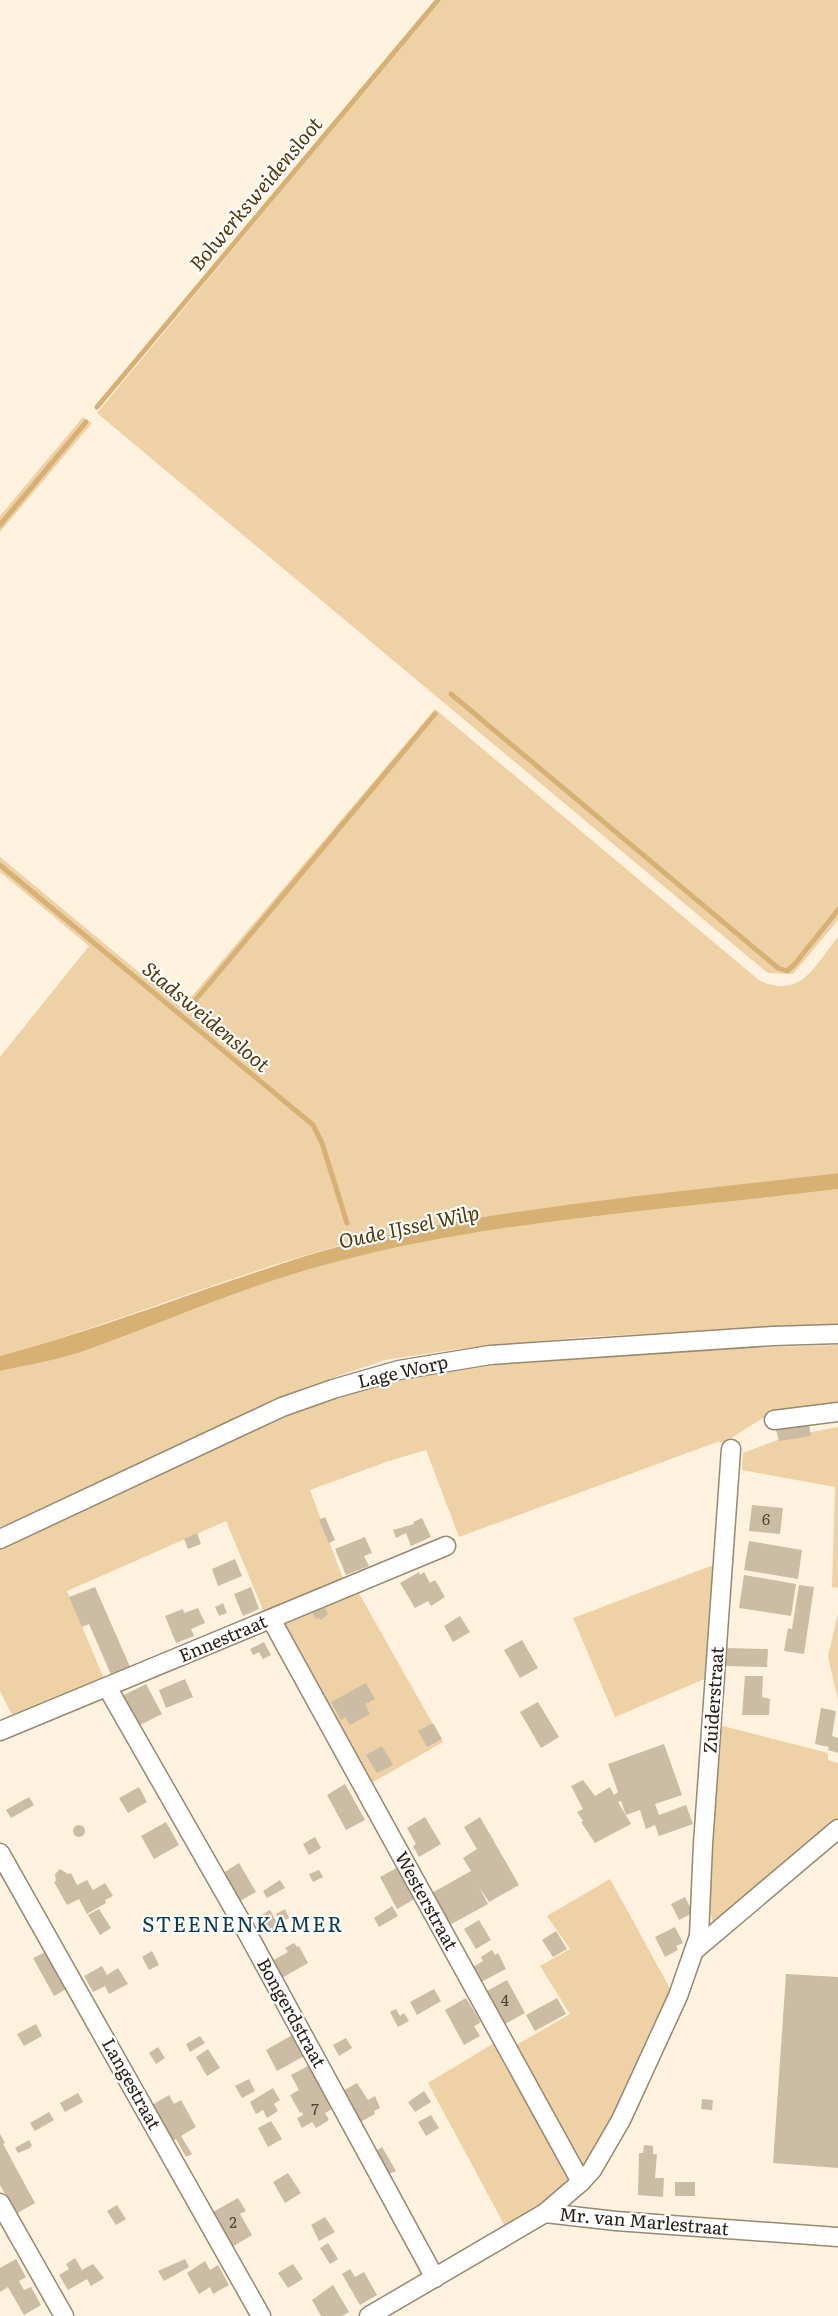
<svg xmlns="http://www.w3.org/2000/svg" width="838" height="2316" font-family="Literata,serif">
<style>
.green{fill:#eed1a5}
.water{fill:#d7b074}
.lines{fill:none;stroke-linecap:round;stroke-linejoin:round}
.stream{stroke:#d7b074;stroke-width:5}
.building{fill:#ccbca4}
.street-casing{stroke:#968871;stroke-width:21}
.street{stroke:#fff;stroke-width:18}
.labels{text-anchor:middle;stroke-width:4.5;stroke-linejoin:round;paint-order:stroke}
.number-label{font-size:15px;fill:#4e4639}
.street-label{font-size:18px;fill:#241e15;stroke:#fff}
.water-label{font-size:20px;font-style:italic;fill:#513703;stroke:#fff}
.quarter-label{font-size:21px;letter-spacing:1.5px;fill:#0b3d50;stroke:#fff}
</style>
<rect width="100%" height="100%" fill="#fff2de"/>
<g class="green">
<polygon points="440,0 838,0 838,920 793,974 768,973 752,960 97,413"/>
<polygon points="83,417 92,423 0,532 0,516"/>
<path d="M435,709L760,981C802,999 814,966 838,937V1173C733,1186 628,1198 523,1213C452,1223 379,1234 310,1254C205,1285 105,1327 0,1356V1057L89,946L0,872V857L182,1008Z"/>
<path d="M838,1189V1327L761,1328L583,1337L458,1349L385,1360L308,1386L0,1527V1371C28,1365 57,1360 84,1351C168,1321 249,1284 336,1262C499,1219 671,1210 838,1189Z"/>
<polygon points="838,1345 838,1407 763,1418 725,1442 717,1442 459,1537 426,1450 389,1461 310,1490 345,1584 266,1617 226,1521 67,1591 105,1681 14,1719 0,1691 0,1548 138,1486 271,1419 339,1396 405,1379 496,1365 623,1352"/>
<polygon points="838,1427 838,1588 832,1587 835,1487 742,1470 743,1453 785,1437"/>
<polygon points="716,1564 707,1678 615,1717 573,1618"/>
<polygon points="357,1590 443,1742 368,1785 282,1629 290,1615"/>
<polygon points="838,1613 838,1700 828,1657"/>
<polygon points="715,1724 828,1753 828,1760 838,1763 838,1821 714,1928 705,1889"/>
<polygon points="610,1879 673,1994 632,2089 583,2169 516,2045 570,2014 540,1966 570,1949 547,1916"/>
<polygon points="499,2040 572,2169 564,2189 547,2204 506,2228 428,2083"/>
</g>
<path class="water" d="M838,1173V1189C671,1210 499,1219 336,1262C249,1284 168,1321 84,1351C57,1360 28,1365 0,1371V1356C73,1336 144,1311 215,1286C258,1272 301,1256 345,1245C504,1206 675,1193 838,1173Z"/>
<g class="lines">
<g class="stream">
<polyline points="97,407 438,0"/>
<polyline points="0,525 86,422"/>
<polyline points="451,694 778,968 787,971 794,965 838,910"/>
<polyline points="0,865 313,1125 322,1143 347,1223"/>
<polyline points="192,1004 435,714"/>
</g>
</g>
<g class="building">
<polygon points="809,1425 811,1436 779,1441 776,1430"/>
<polygon points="752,1505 783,1508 780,1534 749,1531"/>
<polygon points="325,1517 335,1540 329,1543 319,1520"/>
<polygon points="422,1518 431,1537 411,1546 406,1533 396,1538 393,1530 414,1524 413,1522"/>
<polygon points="197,1533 201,1544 188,1549 184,1539"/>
<polygon points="365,1537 372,1553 364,1556 369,1566 346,1575 335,1549"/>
<polygon points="749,1541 802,1550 798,1579 744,1570"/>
<polygon points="235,1559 242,1576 218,1586 212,1569"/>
<polygon points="419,1572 420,1575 424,1572 430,1583 435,1580 445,1597 431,1606 428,1601 415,1608 400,1583"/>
<polygon points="744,1575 796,1584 791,1616 739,1608"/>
<polygon points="799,1585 814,1587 804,1654 784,1651 788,1628 792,1629"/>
<polygon points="95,1587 131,1669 112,1677 89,1624 82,1627 69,1597"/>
<polygon points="251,1587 259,1609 243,1616 234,1594"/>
<polygon points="223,1603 227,1613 219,1616 215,1607"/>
<polygon points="324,1606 328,1614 321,1620 319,1618 316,1619 312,1612"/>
<polygon points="198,1608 205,1623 191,1629 194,1636 176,1643 165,1616 183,1609 184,1613"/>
<polygon points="460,1616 470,1632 453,1642 444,1626"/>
<polygon points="522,1640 538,1668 520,1678 504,1650"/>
<polygon points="264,1642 271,1655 263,1659 259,1652 253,1655 250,1649"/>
<polygon points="726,1648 768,1649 767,1667 726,1666"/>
<polygon points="745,1676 763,1676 762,1697 770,1699 769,1715 742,1715"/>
<polygon points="185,1679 193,1697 166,1708 159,1690"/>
<polygon points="366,1683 375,1699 365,1704 370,1714 350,1725 345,1717 341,1720 331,1702"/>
<polygon points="146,1684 162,1714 138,1726 122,1696"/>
<polygon points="538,1702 559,1737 541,1748 520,1712"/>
<polygon points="821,1708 836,1711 832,1736 838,1738 838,1753 828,1750 829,1747 815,1744"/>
<polygon points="433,1723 442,1739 427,1747 418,1731"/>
<polygon points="664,1744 682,1795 655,1804 659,1815 686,1805 693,1824 659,1836 655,1825 646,1829 640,1810 626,1815 621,1801 618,1802 631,1824 595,1843 581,1822 583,1821 577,1812 583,1809 571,1786 583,1780 595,1796 610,1787 614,1795 618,1792 608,1764"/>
<polygon points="382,1746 393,1765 377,1773 366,1755"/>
<polygon points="345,1784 365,1820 346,1830 327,1795"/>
<polygon points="139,1787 147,1802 128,1813 119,1798"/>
<polygon points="29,1797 34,1805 11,1818 6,1810"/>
<polygon points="425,1817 441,1844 419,1857 413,1846 416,1844 407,1828"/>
<polygon points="480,1817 519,1885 489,1902 479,1887 488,1904 448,1926 430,1894 471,1871 463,1858 477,1849 464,1827"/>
<polygon points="166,1822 179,1845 154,1859 141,1836"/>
<circle cx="79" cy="1831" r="6"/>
<polygon points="315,1837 321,1848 309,1855 303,1844"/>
<polygon points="239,1863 256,1892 240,1901 223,1873"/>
<polygon points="400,1866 418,1897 397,1909 380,1877"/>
<polygon points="60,1869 68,1874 71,1873 77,1885 87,1880 93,1890 105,1883 113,1896 105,1900 106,1903 87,1914 79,1899 67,1905 54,1882 56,1881 55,1874"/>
<polygon points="319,1870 323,1877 313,1882 309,1874"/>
<polygon points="280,1880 285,1888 267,1898 263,1891"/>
<polygon points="685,1897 693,1913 679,1920 671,1904"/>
<polygon points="392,1906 398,1916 379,1927 374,1918"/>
<polygon points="99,1909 111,1928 100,1935 88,1915"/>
<polygon points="285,1909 289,1918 280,1922 276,1914"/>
<polygon points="270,1910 279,1926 265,1934 256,1918"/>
<polygon points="479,1920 491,1940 476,1949 464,1929"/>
<polygon points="675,1927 683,1943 676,1946 678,1950 665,1957 655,1937"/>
<polygon points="556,1931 567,1949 553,1957 542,1940"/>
<polygon points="294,1943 297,1947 299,1946 308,1963 280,1979 270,1962 288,1952 285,1948"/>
<polygon points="492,1950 495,1955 498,1953 506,1969 481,1982 473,1967 483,1961 481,1957"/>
<polygon points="48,1951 68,1988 54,1996 33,1958"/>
<polygon points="152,1951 159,1965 149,1970 142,1957"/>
<polygon points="102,1966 107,1975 118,1968 128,1984 109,1994 105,1986 93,1992 84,1976"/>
<polygon points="786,1974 838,1977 838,2168 773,2163"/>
<polygon points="507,1980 525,2013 505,2024 487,1991"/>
<polygon points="434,1989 441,2001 417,2015 410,2002"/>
<polygon points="466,1998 479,2019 480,2023 474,2026 480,2036 464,2045 445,2010"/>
<polygon points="557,1998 566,2014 535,2031 526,2015"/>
<polygon points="396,2009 400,2016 404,2013 409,2021 398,2027 390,2012"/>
<polygon points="36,2024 42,2036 24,2046 17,2034"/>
<polygon points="294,2034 306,2055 277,2071 266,2050"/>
<polygon points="200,2036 205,2043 190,2052 186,2044"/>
<polygon points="346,2038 352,2048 339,2056 333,2045"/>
<polygon points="158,2047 165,2058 156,2064 149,2053"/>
<polygon points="208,2049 220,2068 207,2076 196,2057"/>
<polygon points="310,2065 334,2108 325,2113 329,2120 316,2128 312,2122 302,2128 297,2118 303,2115 302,2112 300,2113 290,2095 299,2090 291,2075"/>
<polygon points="249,2079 255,2091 242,2098 235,2086"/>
<polygon points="357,2083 368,2100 375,2096 380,2108 374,2111 375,2114 359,2123 341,2092"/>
<polygon points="273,2088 280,2100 274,2104 278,2111 267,2118 263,2110 256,2114 250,2102"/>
<polygon points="424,2091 431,2102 415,2112 408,2102"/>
<polygon points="78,2093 83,2102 65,2112 60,2103"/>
<polygon points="169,2095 174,2104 181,2100 196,2127 181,2136 192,2154 186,2157 176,2139 172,2141 152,2105"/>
<polygon points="702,2099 713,2100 712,2110 701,2109"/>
<polygon points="49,2112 54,2120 35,2131 30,2123"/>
<polygon points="431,2115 439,2128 426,2136 418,2122"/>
<polygon points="271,2121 282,2139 268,2147 258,2128"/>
<polygon points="0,2134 5,2143 3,2144 35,2203 16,2214 0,2185"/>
<polygon points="29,2140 32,2145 30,2148 18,2153 15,2148"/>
<polygon points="644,2145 653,2146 653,2154 657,2154 655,2178 664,2178 663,2197 638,2195 639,2153 643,2153"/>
<polygon points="382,2147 396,2171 389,2174 376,2151"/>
<polygon points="288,2173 301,2193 285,2203 273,2182"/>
<rect x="675" y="2182" width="20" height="14"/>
<polygon points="238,2198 246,2211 240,2214 252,2235 232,2247 213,2212"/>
<polygon points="117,2205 126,2219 116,2225 107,2211"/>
<polygon points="325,2217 335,2232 319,2241 311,2225"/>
<polygon points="328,2243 338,2259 330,2264 320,2248"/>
<polygon points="75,2258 82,2270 93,2264 104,2278 91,2286 87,2279 68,2290 59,2275 69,2269 66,2264"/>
<polygon points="16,2259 26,2277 19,2281 24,2290 31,2287 41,2305 24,2315 8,2287 0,2292 0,2268"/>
<polygon points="185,2259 189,2267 164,2281 158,2271"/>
<polygon points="205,2261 210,2270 218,2265 229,2285 213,2294 210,2287 199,2294 187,2273"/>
<polygon points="293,2264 303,2279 288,2288 278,2273"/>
<polygon points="350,2269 355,2277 364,2272 377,2295 360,2305 342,2274"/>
<polygon points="333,2285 349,2312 342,2316 321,2316 312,2300"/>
</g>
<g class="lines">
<g class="street-casing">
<g id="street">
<polyline points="774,1420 838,1412"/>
<polyline points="0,1539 282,1407 333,1389 399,1370 490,1355 773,1336 838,1334"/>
<polyline points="271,1619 581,2182"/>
<polyline points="107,1687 243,1925 435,2278"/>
<polyline points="0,1731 446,1546"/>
<polyline points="0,1853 261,2316"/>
<polyline points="695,1950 838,1829"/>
<polyline points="0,2203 64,2316"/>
<polyline points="545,2213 616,2221 838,2237"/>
<polyline points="369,2316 545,2213 581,2182 592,2170 621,2120 678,1996 699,1936 703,1844 731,1449"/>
</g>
</g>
<use href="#street" class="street"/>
</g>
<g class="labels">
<g class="number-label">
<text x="766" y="1525">6</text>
<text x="505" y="2006">4</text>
<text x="315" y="2115">7</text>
<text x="233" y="2228">2</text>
</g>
<g class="street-label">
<text transform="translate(403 1372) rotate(-13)" y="6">Lage Worp</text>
<text transform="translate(223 1639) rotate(-23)" y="6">Ennestraat</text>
<text transform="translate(714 1700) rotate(-86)" y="6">Zuiderstraat</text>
<text transform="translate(426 1901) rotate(61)" y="6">Westerstraat</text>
<text transform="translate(291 2013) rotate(61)" y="6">Bongerdstraat</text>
<text transform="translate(131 2084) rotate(61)" y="6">Langestraat</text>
<text transform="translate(644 2222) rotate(5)" y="6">Mr. van Marlestraat</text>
</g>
<g class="water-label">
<text transform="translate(256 194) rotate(-50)" y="7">Bolwerksweidensloot</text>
<text transform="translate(206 1017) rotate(40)" y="7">Stadsweidensloot</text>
<text transform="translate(409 1227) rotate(-12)" y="7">Oude IJssel Wilp</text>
</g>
<g class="quarter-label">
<text x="243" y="1932">STEENENKAMER</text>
</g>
</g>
</svg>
